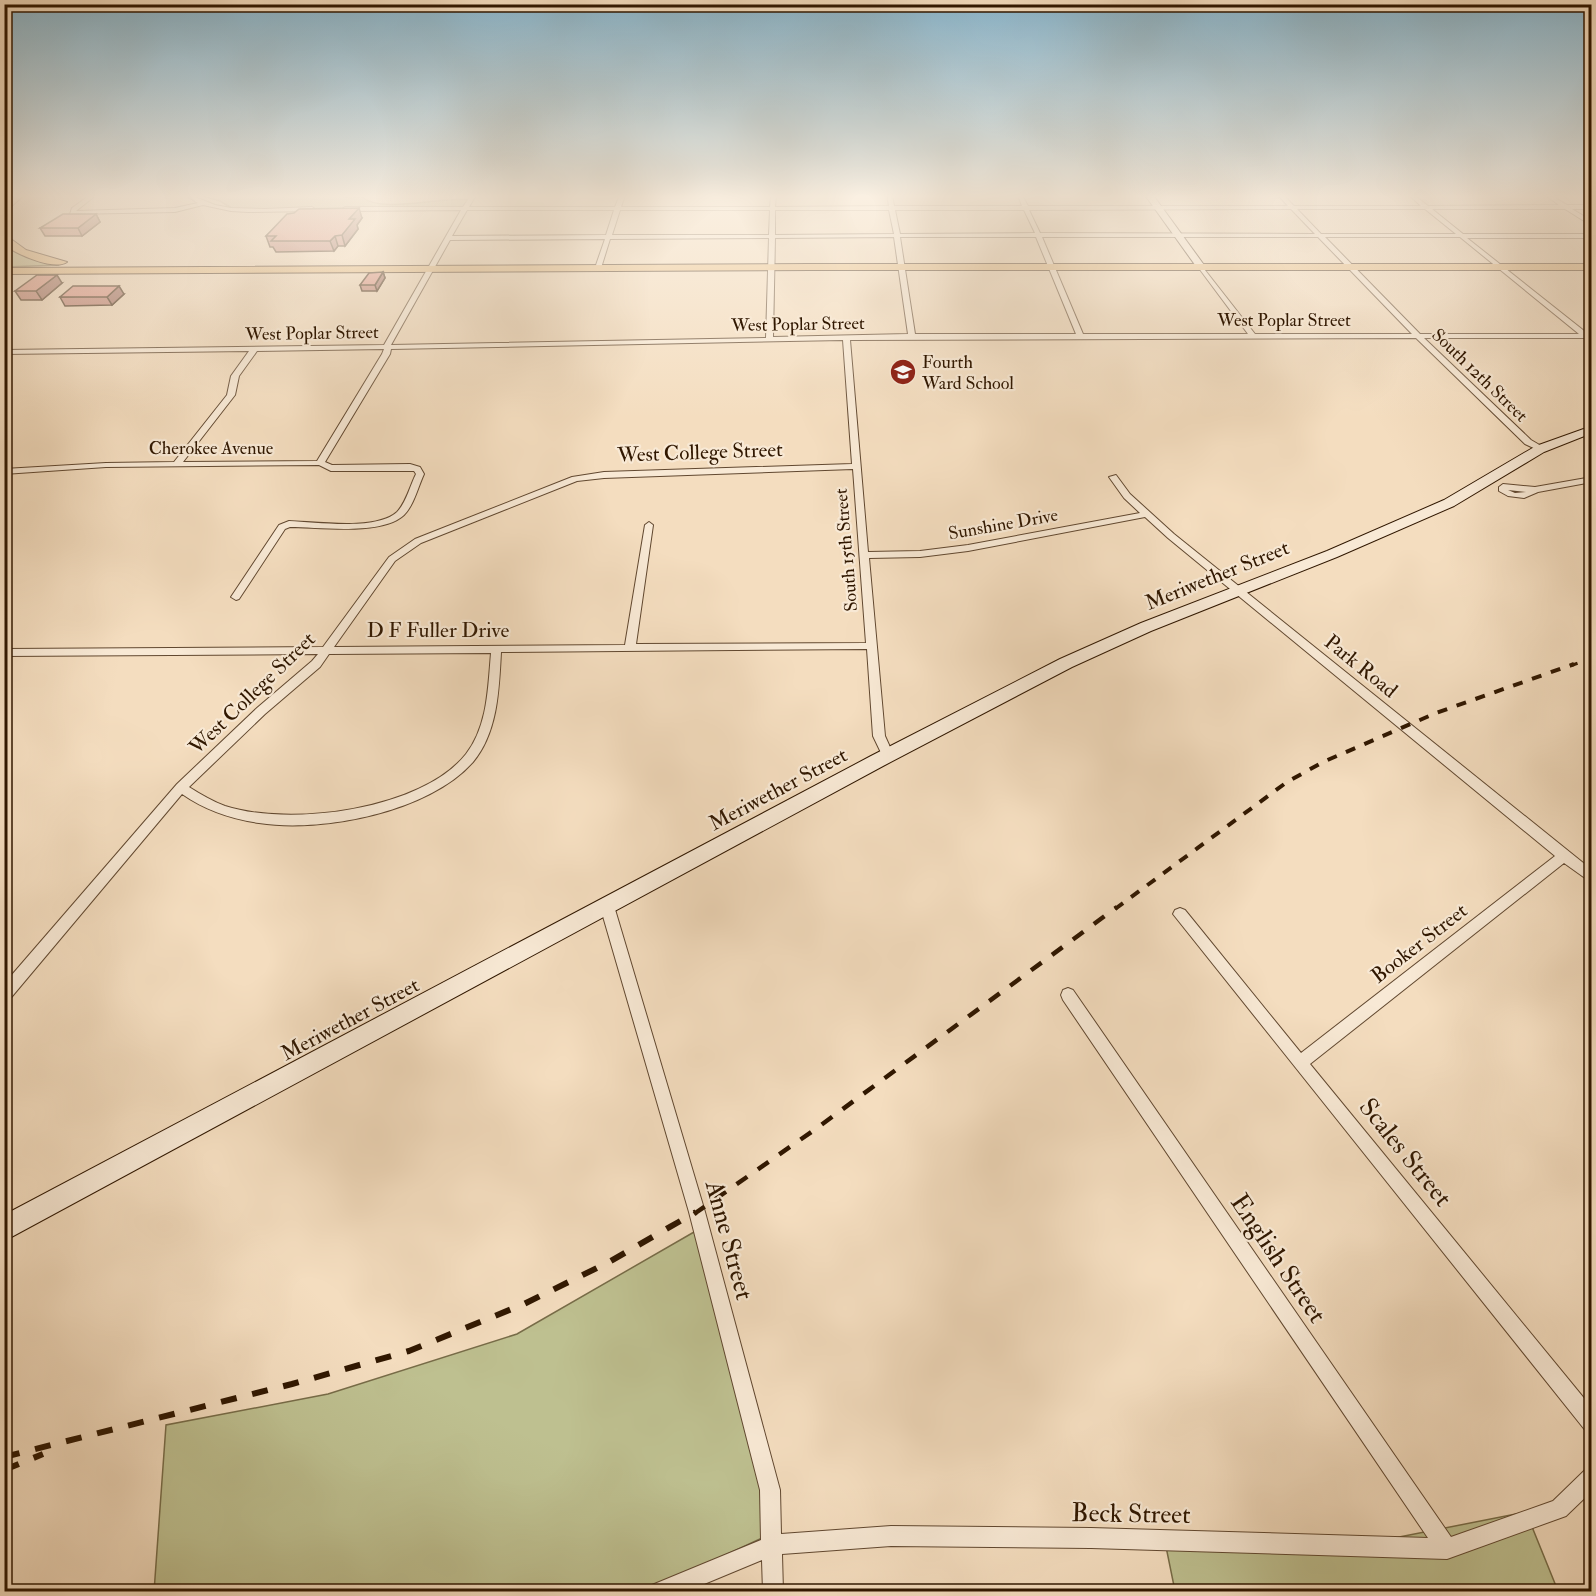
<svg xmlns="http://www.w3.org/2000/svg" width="1596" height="1596" font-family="'IM FELL Double Pica',serif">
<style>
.green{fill:#bec090;stroke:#776c48;stroke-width:1.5}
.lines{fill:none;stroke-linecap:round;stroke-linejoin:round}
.street-casing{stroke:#614830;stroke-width:2}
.secondary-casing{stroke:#301700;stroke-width:2}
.primary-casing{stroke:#301700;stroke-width:2}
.street{fill:#f8e9d5;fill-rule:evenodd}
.secondary{fill:#f8e9d5;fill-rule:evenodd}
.primary{fill:#eabe80;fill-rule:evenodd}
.rail-far3{stroke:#301700;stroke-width:3;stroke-dasharray:8 8;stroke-linecap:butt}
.rail-far2{stroke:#301700;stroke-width:4;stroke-dasharray:10 10;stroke-linecap:butt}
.rail-far1{stroke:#301700;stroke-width:4.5;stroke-dasharray:13 13;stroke-linecap:butt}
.rail{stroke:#301700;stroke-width:6;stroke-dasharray:16 16;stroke-linecap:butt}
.wall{fill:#bf7c70;stroke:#301700;stroke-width:1.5}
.shaded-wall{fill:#9b655b;stroke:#301700;stroke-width:1.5}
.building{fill:#de9082;stroke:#301700;stroke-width:1.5}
.labels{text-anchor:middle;stroke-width:4.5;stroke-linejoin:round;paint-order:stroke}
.far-street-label{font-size:18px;fill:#301700;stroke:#f8e9d5}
.far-poi-label{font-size:18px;fill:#301700;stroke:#f8e9d5;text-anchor:start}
.street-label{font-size:21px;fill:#301700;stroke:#f8e9d5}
.near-street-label{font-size:26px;fill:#301700;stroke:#f8e9d5}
</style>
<rect width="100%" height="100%" fill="#f4ddbf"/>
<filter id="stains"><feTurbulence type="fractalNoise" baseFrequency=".00333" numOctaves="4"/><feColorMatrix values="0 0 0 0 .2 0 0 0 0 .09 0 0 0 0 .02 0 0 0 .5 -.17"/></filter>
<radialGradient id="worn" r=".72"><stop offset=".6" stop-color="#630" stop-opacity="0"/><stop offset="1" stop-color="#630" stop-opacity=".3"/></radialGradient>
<g class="green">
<path d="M198,195H334L350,198L362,197C382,214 442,196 469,200L464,209L251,210L233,209L220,201Z"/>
<polygon points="4,242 21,254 59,265 5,267"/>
<polygon points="701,1228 773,1533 648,1591 154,1592 166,1425 328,1394 517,1334"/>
<polygon points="1526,1512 1558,1591 1175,1591 1163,1532 1384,1540"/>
</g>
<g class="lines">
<g class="street-casing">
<g id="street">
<polygon points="90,195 96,195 76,211 175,208 198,203 185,195 190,195 215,205 231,208 265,209 312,207 315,209 312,211 248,212 231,211 203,205 175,212 70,214 72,208"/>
<path d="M471,195H476L469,207H615L620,195H625L621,207H770L771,195H776L775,207L889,206L887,195H892L894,206H1022L1018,195H1022L1028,206H1288L1278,195H1283L1294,206H1421L1409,195H1414L1428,206L1559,205L1545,195H1550L1567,205H1592V209H1572L1592,221V226L1565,209H1432L1463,234H1592V238H1467L1588,334H1592V338H1424L1531,440L1543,447L1544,449L1540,451L1525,444L1416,338L850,340L868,552L920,551L968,545L1140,513L1124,498L1109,477L1116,475L1130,494L1174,534L1592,870V883L1564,863L1310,1064L1592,1408V1432L1585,1430L1173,914L1175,910L1180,908L1185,910L1301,1053L1555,856L1168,538L1145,517L968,551L920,557L869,558L885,736L894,756L888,760L884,759L873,736L867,649L501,652C499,689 498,732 473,762C429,812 322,833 259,823C231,819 205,810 182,794L9,1000L4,1001V984L177,784L257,708L312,661L318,654L4,656V649L323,647L389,557L415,539L572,477L604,472L852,464L843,340L391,349L390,354L325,462L332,465L410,464L420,467L424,474C418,487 414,505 404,515C382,536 318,527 290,527L285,529L239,599L236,600L231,597L279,525L289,521C316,522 376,531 397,512C406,503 410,486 416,474L414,471H331L319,465L106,467L4,474V469L106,463L174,462L227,395L231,376L249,351L4,354V350L384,345L461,210L345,211L342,209L345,207H463ZM1291,209L1315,234L1040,233L1029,210ZM1297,209H1425L1456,234H1321ZM467,210H614L606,235L452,236ZM620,210H770L769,235H612ZM775,210H889L894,234L775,235ZM895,210H1024L1035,233L900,234ZM894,237L908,334L773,337L775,238ZM900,237H1036L1076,334H915ZM1042,237H1318L1412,334H1255L1201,265L1198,267L1248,334H1083ZM1325,237H1460L1579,334H1420ZM769,238L766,338L391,345L450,240L605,239L595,268L598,270L601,268L610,239ZM384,349L382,354L317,461L183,462L235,395L239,376L257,351ZM853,469L866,643L636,644L653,525L649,522L645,525L625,645L334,647L395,561L421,543L577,481L604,478ZM491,653C488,686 488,726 466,754C422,810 290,827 225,806C212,801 200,794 189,787L265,714L320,667L329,654Z"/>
<path d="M1592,477V482L1538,492L1524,498L1508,496L1499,491V487L1503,484L1535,487ZM1508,490L1526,492L1515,493Z"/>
<polygon points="607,900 612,902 614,906 705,1212 780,1490 781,1534 891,1526 1091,1528 1428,1538 1063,1000 1061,995 1063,990 1068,988 1073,990 1451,1537 1553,1501 1585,1470 1592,1467 1592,1491 1566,1516 1447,1559 1091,1548 891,1546 782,1554 783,1592 763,1592 762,1560 685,1592 649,1592 652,1585 761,1540 760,1490 689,1212 600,906 602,902"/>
</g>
</g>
<g class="secondary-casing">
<g id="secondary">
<polygon points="1145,195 1153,195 1204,265 1204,269 1198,269"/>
<polygon points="1592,426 1592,433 1544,452 1454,506 1337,557 1151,631 1072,667 883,766 4,1241 4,1215 871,756 1060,659 1141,623 1327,551 1444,500 1536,446"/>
</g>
</g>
<g class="primary-casing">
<g id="primary">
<polygon points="15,195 24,195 4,213 4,205"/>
<path d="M4,234L26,250L67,262C54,271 15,254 4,244Z"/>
<polygon points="810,264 1592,264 1592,270 810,270 4,274 4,268"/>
</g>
</g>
<use href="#street" class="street"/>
<use href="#secondary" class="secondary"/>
<use href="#primary" class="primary"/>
<polyline class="rail-far3" points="1570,666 1592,658"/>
<polyline class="rail-far2" points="1115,909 1287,782 1323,762 1436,713 1574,664"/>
<polyline class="rail-far1" points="694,1214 817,1128 1117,907"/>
<g class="rail">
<polyline points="4,1457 292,1384 409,1351 524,1304 609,1262 696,1212"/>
<polyline points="4,1470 43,1454"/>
</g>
</g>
<g class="wall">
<polygon points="294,213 362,218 357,225 358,229 345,246 338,246 334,251 276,252 273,247 270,247 266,236"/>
<polygon points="96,214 100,222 82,236 45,236 40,228"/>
<polygon points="383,272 385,278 377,291 362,291 360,285"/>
<polygon points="62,283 42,300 21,300 15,291"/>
<polygon points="124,294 112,305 65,306 60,297"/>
</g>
<g class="shaded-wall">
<polygon points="359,208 362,218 357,225 358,229 345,246 342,235 349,219"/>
<polygon points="96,214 100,222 82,236 78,228"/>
<polygon points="335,236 338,246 334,251 330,241"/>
<polygon points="383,272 385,278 377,291 375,285"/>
<polygon points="57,275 62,283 42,300 36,291"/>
<polygon points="119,286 124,294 112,305 107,297"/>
</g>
<g class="building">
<polygon points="359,208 349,219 355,219 342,235 335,236 330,241 271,241 276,236 266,236 287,214 294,213 299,209"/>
<polygon points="63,214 96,214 78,228 40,228"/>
<polygon points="383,272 375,285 360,285 369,273"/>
<polygon points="37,275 57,275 36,291 15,291"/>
<polygon points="73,286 119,286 107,297 60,297"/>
</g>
<linearGradient id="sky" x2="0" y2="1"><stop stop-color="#8ab8d0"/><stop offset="0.47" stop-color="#faf0e2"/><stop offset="1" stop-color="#faf0e2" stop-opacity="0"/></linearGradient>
<rect width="1596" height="418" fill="url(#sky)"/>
<defs>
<g id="school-disc" transform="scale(1.35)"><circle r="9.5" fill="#8f2418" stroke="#f8e9d5"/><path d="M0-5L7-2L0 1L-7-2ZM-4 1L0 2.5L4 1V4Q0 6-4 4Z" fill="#fff"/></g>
</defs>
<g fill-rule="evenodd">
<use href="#school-disc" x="903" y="372"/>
</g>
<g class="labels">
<g class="far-street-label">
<text x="1284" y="326">West Poplar Street</text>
<text transform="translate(798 324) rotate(-1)" y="6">West Poplar Street</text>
<text transform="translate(312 333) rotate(-1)" y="6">West Poplar Street</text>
<text transform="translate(1480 375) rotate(44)" y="6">South 12th Street</text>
<text x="211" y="454">Cherokee Avenue</text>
<text transform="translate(1003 524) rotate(-10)" y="6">Sunshine Drive</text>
<text transform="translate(846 550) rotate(-95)" y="6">South 15th Street</text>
</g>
<g class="far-poi-label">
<text x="922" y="368">Fourth<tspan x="922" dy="21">Ward School</tspan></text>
</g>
<g class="street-label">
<text transform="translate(700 452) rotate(-2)" y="7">West College Street</text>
<text transform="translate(1217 575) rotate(-22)" y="7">Meriwether Street</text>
<text x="438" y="637">D F Fuller Drive</text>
<text transform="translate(1361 666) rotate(39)" y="7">Park Road</text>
<text transform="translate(252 693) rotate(-44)" y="7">West College Street</text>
<text transform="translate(778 789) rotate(-28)" y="7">Meriwether Street</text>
<text transform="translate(1419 943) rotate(-38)" y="7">Booker Street</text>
<text transform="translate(350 1019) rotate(-28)" y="7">Meriwether Street</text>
</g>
<g class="near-street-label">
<text transform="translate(1406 1152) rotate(51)" y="9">Scales Street</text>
<text transform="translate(730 1240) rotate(75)" y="9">Anne Street</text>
<text transform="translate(1279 1258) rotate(56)" y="9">English Street</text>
<text transform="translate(1131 1513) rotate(1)" y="9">Beck Street</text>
</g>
</g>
<rect width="1596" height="1596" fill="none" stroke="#f4ddbf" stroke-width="24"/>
<rect x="6" y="6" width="1584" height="1584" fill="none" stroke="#301700" stroke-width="3"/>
<rect x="12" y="12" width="1572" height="1572" fill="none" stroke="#301700" stroke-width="1.5"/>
<rect width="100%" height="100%" filter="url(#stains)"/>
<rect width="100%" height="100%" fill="url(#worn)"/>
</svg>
